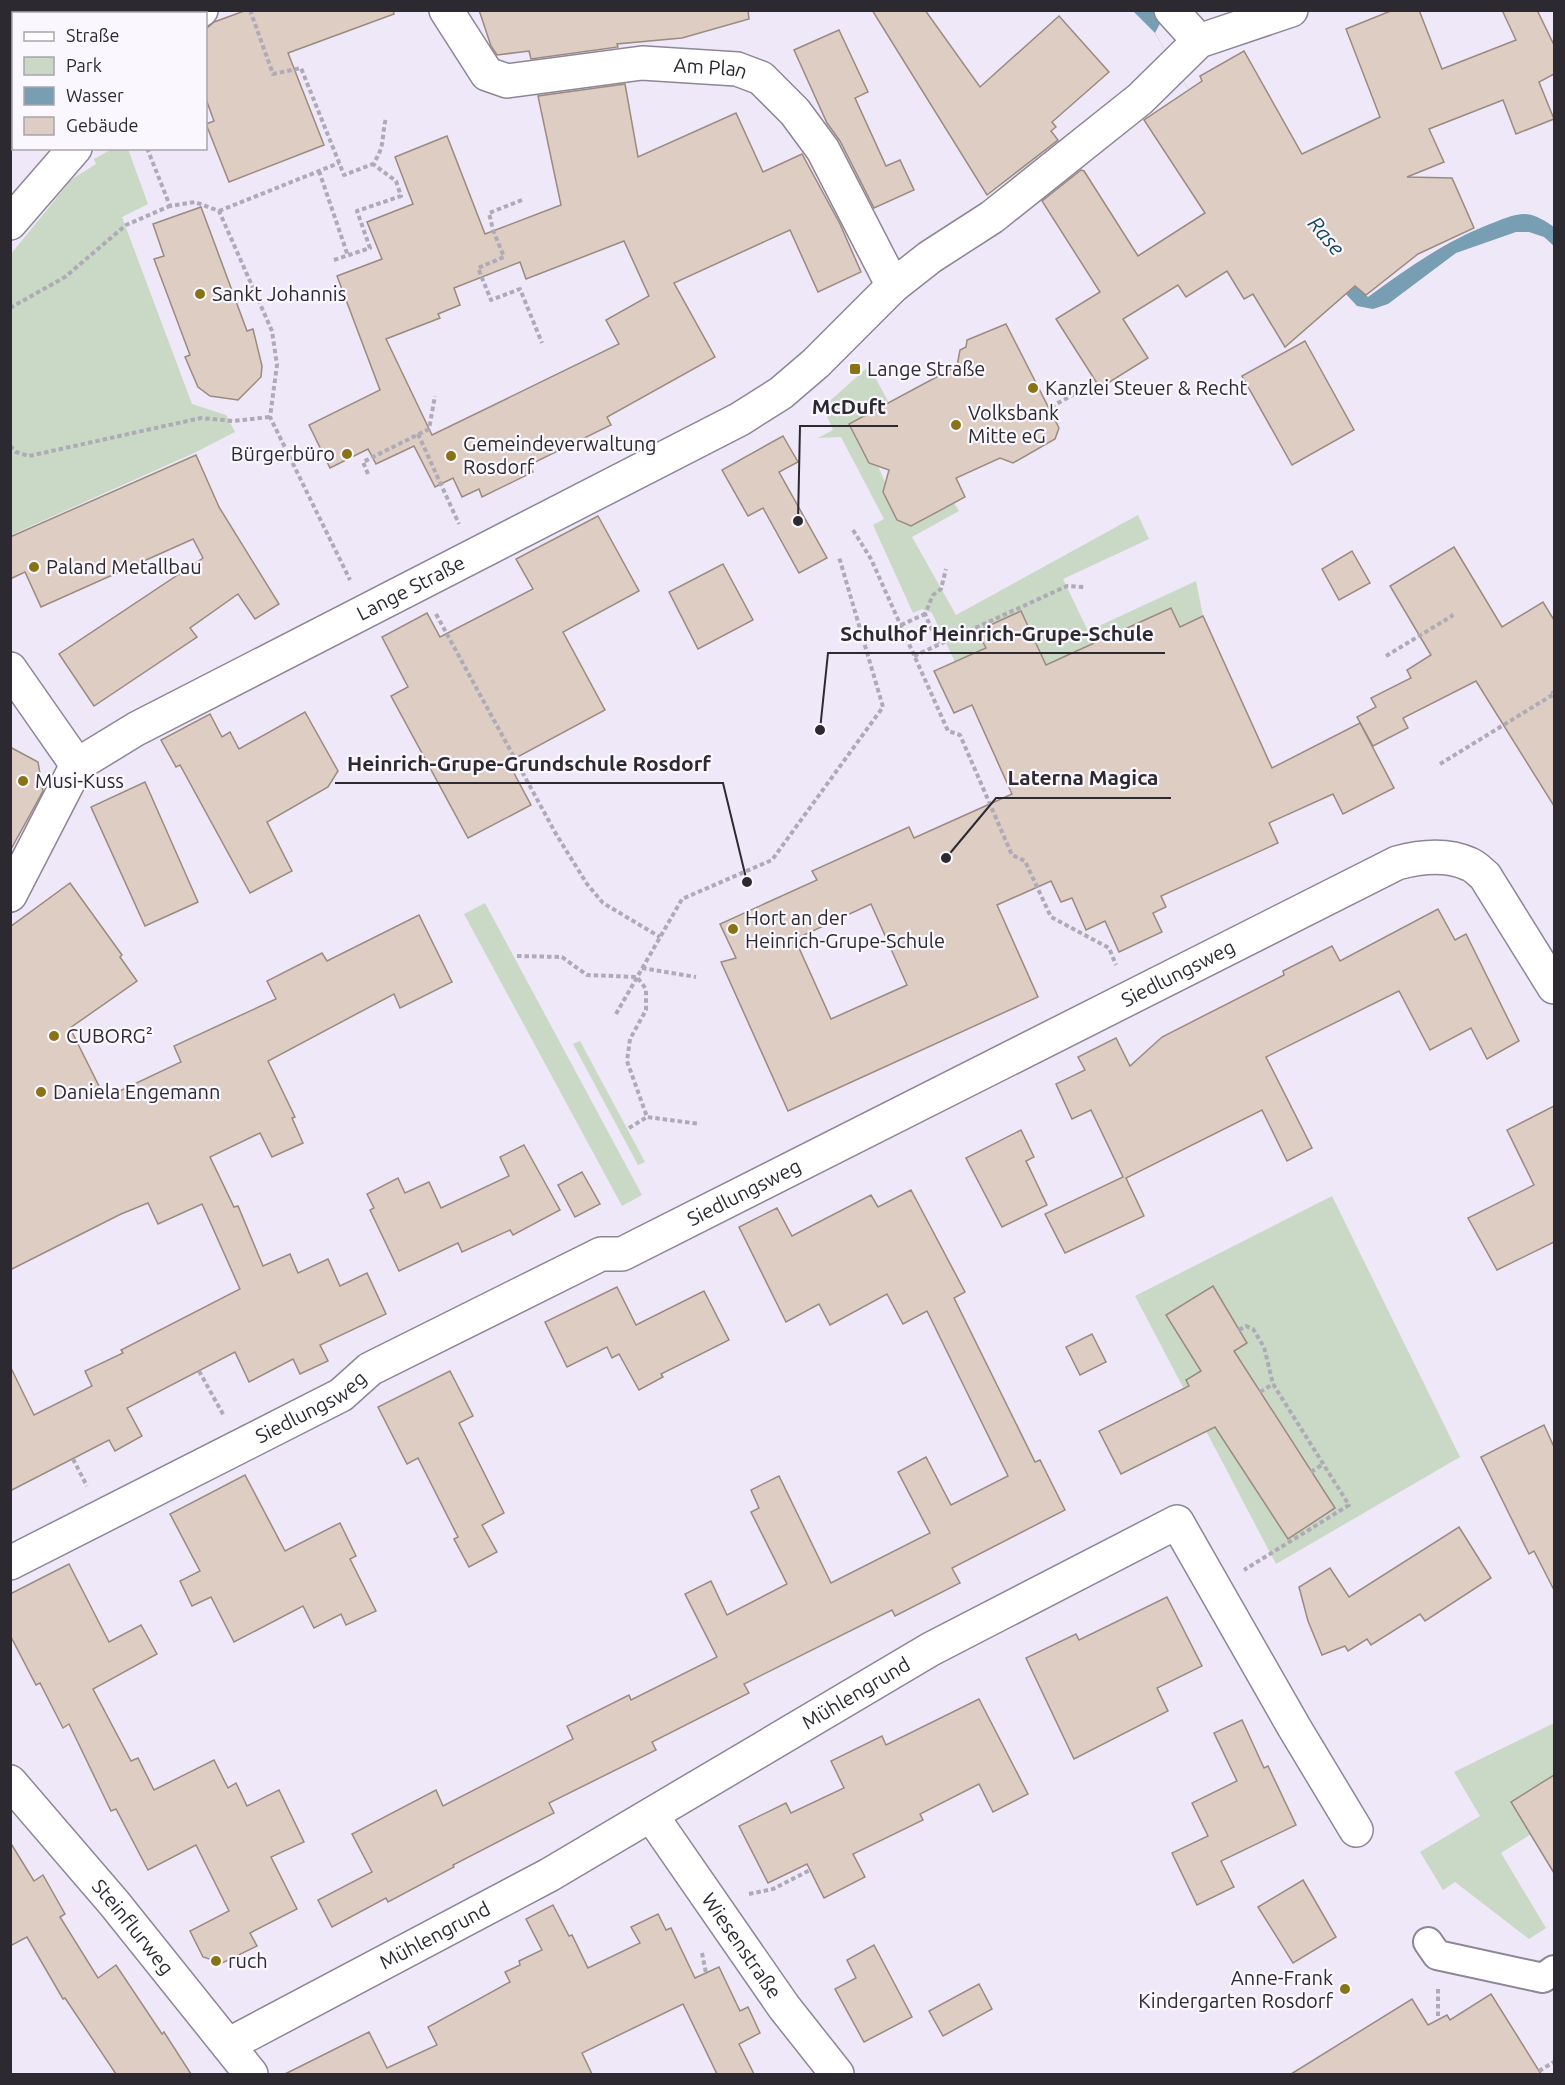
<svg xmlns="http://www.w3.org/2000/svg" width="1565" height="2085" font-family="Ubuntu,sans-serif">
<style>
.green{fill:#c9d9c5}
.water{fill:#779eb2}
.pier{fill:#efe8f9}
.building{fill:#decdc2;stroke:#9a8a80;stroke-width:1.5;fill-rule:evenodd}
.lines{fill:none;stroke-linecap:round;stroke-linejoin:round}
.pedestrian-casing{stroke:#8c8696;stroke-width:32}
.minor-casing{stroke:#8c8696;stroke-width:36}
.path{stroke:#afaab7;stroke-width:4;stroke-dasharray:4.5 3;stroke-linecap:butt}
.pedestrian{stroke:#fff;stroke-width:28}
.minor{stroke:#fff;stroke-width:33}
.poi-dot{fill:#887416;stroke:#faf7fe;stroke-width:2}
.labels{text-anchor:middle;stroke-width:4.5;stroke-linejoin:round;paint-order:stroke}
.street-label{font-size:20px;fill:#2c2a30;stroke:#faf7fe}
.poi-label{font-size:20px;fill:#2c2a30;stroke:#faf7fe;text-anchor:start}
.water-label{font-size:21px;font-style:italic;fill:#13475d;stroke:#faf7fe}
.leader{fill:none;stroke:#2c2a30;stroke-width:2}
.callout-dot{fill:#2c2a30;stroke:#faf7fe;stroke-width:2}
.callout-label{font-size:21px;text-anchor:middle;font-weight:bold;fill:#2c2a30;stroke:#faf7fe;stroke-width:4.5;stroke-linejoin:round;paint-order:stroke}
</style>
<rect width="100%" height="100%" fill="#efe8f9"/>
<g class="green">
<polygon points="112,149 128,149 148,204 122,217 192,404 226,415 235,432 194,453 11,535 11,254 72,179 96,164 94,159"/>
<polygon points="869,366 889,403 855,421 853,432 869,463 878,466 885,482 883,492 897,520 911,526 954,503 959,511 912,537 956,615 1138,515 1149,539 1063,579 1088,631 1196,581 1203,616 1180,627 1171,608 1046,665 1021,611 978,631 986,648 955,662 932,613 922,609 913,613 873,525 884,519 841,437 818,438 833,430 823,407"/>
<polygon points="485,903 642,1195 622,1206 464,914"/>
<polygon points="580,1041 645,1162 638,1165 573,1044"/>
<polygon points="1332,1196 1460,1457 1276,1564 1135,1296"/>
<polygon points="1554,1723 1554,1775 1511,1802 1531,1834 1501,1853 1546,1928 1529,1939 1455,1882 1443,1890 1420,1852 1480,1816 1454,1772"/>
</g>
<path class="water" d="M1133,11H1158L1257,176L1335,268L1368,297C1408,268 1444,242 1490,224C1501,220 1513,214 1525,214C1537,215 1545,221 1554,227V246L1544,237L1529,232H1516L1456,253L1388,304L1373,309L1357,306L1309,254L1191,94L1155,33Z"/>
<polygon class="pier" points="1164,16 1203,82 1191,94 1155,33"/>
<g class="building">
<polygon points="247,10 393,10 394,14 288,53 324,145 229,182 206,124 214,121 206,99 206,29 214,22"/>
<polygon points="479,10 748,10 749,19 682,38 617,44 618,47 531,59 529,51 497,55 491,46"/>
<polygon points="872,10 925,10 980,87 1059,16 1109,72 1052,122 1056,127 1051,131 1058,140 987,195"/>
<polygon points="1393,10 1419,10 1442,69 1516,40 1502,10 1537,10 1554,45 1554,74 1539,82 1554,119 1516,134 1503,100 1429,129 1444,162 1407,177 1452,178 1474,228 1418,254 1366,295 1355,286 1285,347 1253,294 1244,299 1227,271 1186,297 1178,285 1123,319 1148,358 1100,388 1056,319 1100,292 1042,201 1081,170 1084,171 1138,256 1205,213 1144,120 1202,81 1200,76 1244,51 1302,154 1380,117 1346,29"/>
<polygon points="839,30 868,92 855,98 886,166 900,160 914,190 874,208 840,141 827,123 794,50"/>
<path d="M625,84L638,157L736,113L763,172L802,154L840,224L861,272L818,292L790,230L674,283L715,357L607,417L611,425L529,465L533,472L482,497L479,489L462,497L453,478L435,487L414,446L376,464L368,449L330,468L309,425L380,390L337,276L382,259L367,222L413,204L395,157L447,136L485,234L561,205L538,96ZM624,241L649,296L606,320L619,344L432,435L386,339L440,318L438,314L460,305L454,288L520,262L526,279Z"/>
<polygon points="201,207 247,331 253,329 262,366 261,377 238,400 210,396 198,387 185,357 190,355 154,259 164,256 153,224"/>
<polygon points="1006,324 1059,428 1055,439 1013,463 1000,458 956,478 965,497 911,526 897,520 883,492 889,470 869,463 849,424 957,366 960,350 966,347 967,340"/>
<polygon points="1305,341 1354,430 1292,465 1242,376"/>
<polygon points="783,436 798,462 779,472 827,558 799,573 763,508 748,516 722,470"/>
<polygon points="196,455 219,507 279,604 255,619 238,594 190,628 197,637 94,706 59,654 203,558 193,539 41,607 25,572 10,579 10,537"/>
<polygon points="598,516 639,591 563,632 605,710 508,762 531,805 468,838 391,696 408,687 382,637 427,613 440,637 533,589 516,559"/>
<polygon points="1454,547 1502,627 1543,602 1554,620 1554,806 1476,681 1403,718 1408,728 1373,746 1357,717 1376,707 1371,698 1411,678 1407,670 1431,655 1390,586"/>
<polygon points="1352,551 1370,583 1339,600 1322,569"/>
<polygon points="723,564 753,620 698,649 669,592"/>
<path d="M1171,608L1180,627L1203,616L1272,768L1360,723L1394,788L1343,814L1333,794L1269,823L1278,843L1161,896L1166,907L1153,913L1162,932L1119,952L1105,921L1086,930L1072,898L1061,902L1051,881L997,905L1038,997L788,1111L721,962L736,958L720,924L817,880L812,871L909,827L914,838L1012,794L972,705L954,713L934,671L986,648L977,631L1021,611L1046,665ZM871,904L907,985L831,1019L795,939Z"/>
<polygon points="305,712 338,771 328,787 267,822 292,871 250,893 180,765 176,767 161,740 210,714 222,737 230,732 239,749"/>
<polygon points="10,747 38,762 43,791 10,851"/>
<polygon points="145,782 198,902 145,926 91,807"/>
<polygon points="70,883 122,955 120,957 137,981 70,1028 105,1098 181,1062 174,1046 276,999 267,981 322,953 327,961 419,915 452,982 400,1008 394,994 268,1061 295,1117 292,1118 303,1143 272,1157 260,1133 210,1157 234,1207 238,1206 263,1266 290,1254 298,1273 328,1259 340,1286 367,1273 386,1314 320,1345 328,1361 300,1374 293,1359 249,1382 235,1352 127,1408 142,1436 115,1451 109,1440 10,1491 10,1366 34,1415 92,1386 85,1371 123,1353 121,1350 240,1289 202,1204 158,1224 148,1203 121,1214 10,1270 10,927"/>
<polygon points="1438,909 1455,940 1466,934 1519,1041 1487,1059 1471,1028 1430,1050 1399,991 1266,1057 1312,1148 1287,1161 1262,1110 1126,1178 1144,1216 1065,1253 1045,1214 1123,1177 1091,1110 1072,1119 1056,1084 1085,1070 1078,1057 1116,1038 1130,1066 1162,1037 1284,975 1283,971 1332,946 1340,961"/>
<polygon points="1554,1106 1554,1242 1497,1270 1468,1218 1534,1185 1507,1130"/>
<polygon points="1021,1130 1034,1157 1026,1161 1047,1205 1002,1227 966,1158"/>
<polygon points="524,1145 560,1210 513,1235 510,1230 462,1252 458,1243 399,1271 370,1210 374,1208 367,1194 398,1178 405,1193 429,1182 441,1208 509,1176 500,1157"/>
<polygon points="582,1172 600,1204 575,1217 558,1185"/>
<polygon points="911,1190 965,1292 954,1298 1035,1462 1040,1460 1065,1510 952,1568 960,1583 895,1616 892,1610 744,1684 749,1693 652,1742 656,1750 549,1803 554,1813 453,1865 454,1867 388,1902 386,1898 332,1927 318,1900 372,1872 352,1834 436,1790 443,1806 573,1739 567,1726 629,1695 631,1700 717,1657 685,1594 711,1581 727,1615 787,1584 751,1512 759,1508 751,1490 779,1476 831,1583 930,1533 898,1472 926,1457 951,1505 1008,1476 927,1311 903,1324 887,1294 830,1325 819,1304 786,1322 739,1227 777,1208 792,1236 871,1195 878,1207"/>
<polygon points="1213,1286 1247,1343 1234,1351 1335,1508 1288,1539 1215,1427 1121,1474 1099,1431 1189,1386 1186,1380 1201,1371 1166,1315"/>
<polygon points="617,1287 636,1325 704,1291 729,1340 661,1374 663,1377 639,1390 619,1354 612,1358 607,1347 567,1367 545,1322"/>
<polygon points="1092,1334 1106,1362 1080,1375 1066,1347"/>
<polygon points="450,1371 473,1416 459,1423 504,1513 482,1525 497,1552 469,1567 454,1539 458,1537 418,1458 407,1464 378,1407"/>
<polygon points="1544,1425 1554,1447 1554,1590 1534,1551 1529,1554 1481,1457"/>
<polygon points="245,1475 285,1551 340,1523 356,1556 350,1559 376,1611 346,1625 341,1614 314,1628 303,1606 234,1642 211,1597 192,1606 180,1581 200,1571 170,1514"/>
<polygon points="1459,1527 1491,1578 1425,1621 1420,1614 1371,1645 1367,1639 1348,1651 1345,1646 1322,1655 1308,1621 1299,1587 1330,1568 1349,1597"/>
<polygon points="69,1564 109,1642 141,1625 157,1654 93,1689 131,1761 138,1758 154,1790 214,1760 228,1788 236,1783 247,1806 279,1790 304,1842 271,1857 297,1909 250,1933 257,1946 222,1963 203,1957 190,1931 229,1911 196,1845 148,1870 116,1809 111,1811 69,1724 63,1728 40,1683 36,1685 10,1635 10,1594"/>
<polygon points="1167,1597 1202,1666 1157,1688 1168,1711 1074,1759 1026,1658 1076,1634 1079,1640"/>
<polygon points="979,1699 1028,1794 993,1812 979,1784 920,1814 923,1820 853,1854 865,1877 824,1898 807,1864 768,1883 739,1826 786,1803 791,1813 844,1788 831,1761 882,1736 886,1745"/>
<polygon points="1242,1720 1264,1768 1268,1766 1296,1825 1221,1861 1234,1887 1197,1905 1172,1853 1208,1836 1192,1803 1237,1781 1214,1733"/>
<polygon points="1554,1775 1554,1873 1511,1802"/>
<polygon points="10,1842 34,1881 43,1875 65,1914 60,1917 98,1978 116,1965 162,2034 164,2032 191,2074 116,2074 65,1998 63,1999 27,1937 10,1946"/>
<polygon points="1303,1880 1336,1937 1293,1963 1258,1907"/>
<polygon points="553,1905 569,1936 572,1935 588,1968 640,1943 631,1927 658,1914 666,1930 671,1928 695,1978 719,1967 740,2011 748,2007 760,2033 739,2044 754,2074 717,2074 683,2004 582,2053 592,2074 285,2074 369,2032 387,2068 437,2045 428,2027 510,1982 505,1972 520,1965 519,1961 542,1950 526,1919"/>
<polygon points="874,1945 912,2017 864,2042 835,1989 856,1978 847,1960"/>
<polygon points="979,1984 992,2009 943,2036 929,2011"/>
<polygon points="1491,1994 1541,2074 1291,2074 1412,1999 1428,2025 1447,2015 1450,2020"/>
</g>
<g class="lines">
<g class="pedestrian-casing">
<polyline id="pedestrian" points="1428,1942 1437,1955 1543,1978 1554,1970"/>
</g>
<g class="minor-casing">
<g id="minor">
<polyline points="57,10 58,14"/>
<path id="s1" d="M446,10L487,74L507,81L642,63L737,69L761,78L795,112L823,150L893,286"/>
<polyline points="1171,10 1199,41"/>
<polyline points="193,14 201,10"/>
<polyline points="10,223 75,148"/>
<polyline points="10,669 77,765"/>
<path id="s2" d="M77,765L136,729L740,419L781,393L816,363L893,286L930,257L992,217L1140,99L1199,41L1291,10"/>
<polyline points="10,895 77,765"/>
<path id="s3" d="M10,1563L341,1395L370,1369L601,1254H622L1397,863C1419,857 1447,854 1469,864C1475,866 1480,872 1485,876L1554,987"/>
<path id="s4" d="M10,1782L114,1903L251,2074"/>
<path id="s5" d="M651,1815L784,2007L837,2074"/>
<path id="s6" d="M228,2045L549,1875L931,1649L1177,1522L1294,1727L1356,1830"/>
</g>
</g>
<g class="path">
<path d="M250,10L273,74L301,68L344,175L373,164C386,145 381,137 386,118"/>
<polyline points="147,148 170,206 195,202 219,211 272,331 277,365 270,417 350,580"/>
<polyline points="319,171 348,256"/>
<polyline points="522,200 489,213 493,230 504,257 478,268 491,300 520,289 542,343"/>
<polyline points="219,211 339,163"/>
<polyline points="334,260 370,248 357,211 401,196 396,181 373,164"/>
<polyline points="10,308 65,277 126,225 170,206"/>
<polyline points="1051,407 1076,393"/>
<polyline points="418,434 459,524"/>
<polyline points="10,446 16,452 29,456 201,418 233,421 270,417"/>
<polyline points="368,474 363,462 429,429 435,396"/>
<polyline points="853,530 871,559 948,731 960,735 1012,855 1025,861 1051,917 1109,948 1116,965"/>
<polyline points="436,614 556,834 587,884 603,903 660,937"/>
<polyline points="901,625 925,614"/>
<polyline points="938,644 925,614 933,595 941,589 946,569"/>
<polyline points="914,656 1067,586 1084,587"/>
<polyline points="1386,656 1452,616 1450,613"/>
<polyline points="1440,764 1554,694 1552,691"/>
<polyline points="517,956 562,957 587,975 637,977 646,989 646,1010 630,1039 627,1061 647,1117 700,1124"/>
<polyline points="642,968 696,977"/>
<polyline points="616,1014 682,899 772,860 883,707 839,557"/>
<polyline points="629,1128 647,1117"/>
<polyline points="1239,1330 1246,1326 1253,1329 1264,1347 1273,1384 1349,1505 1244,1570"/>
<polyline points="199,1371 224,1416"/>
<polyline points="1260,1392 1273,1384"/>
<polyline points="73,1459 87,1486"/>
<polyline points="1311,1472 1323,1464"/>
<polyline points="749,1894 773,1889 810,1870"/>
<polyline points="702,1953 706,1973"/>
<polyline points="1438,1989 1438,2019"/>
<polyline points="1539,2071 1554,2062"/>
</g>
<use href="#pedestrian" class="pedestrian"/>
<use href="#minor" class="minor"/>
</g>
<g class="poi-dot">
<circle cx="200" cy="294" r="6"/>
<rect x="849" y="363" width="12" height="12" rx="3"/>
<circle cx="1033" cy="388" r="6"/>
<circle cx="956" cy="425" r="6"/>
<circle cx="347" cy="454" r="6"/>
<circle cx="451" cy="456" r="6"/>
<circle cx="34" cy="567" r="6"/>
<circle cx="23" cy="781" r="6"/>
<circle cx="733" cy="929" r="6"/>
<circle cx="54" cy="1036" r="6"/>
<circle cx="41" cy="1092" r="6"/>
<circle cx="216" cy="1961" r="6"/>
<circle cx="1345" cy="1989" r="6"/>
</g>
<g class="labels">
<g class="street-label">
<text dy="7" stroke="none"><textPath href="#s1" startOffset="302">Am Plan</textPath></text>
<text dy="7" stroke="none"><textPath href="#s2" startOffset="378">Lange Straße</textPath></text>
<text dy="7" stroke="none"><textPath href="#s3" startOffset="1312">Siedlungsweg</textPath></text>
<text dy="7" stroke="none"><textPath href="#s3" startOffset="826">Siedlungsweg</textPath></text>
<text dy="7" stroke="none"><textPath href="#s3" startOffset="339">Siedlungsweg</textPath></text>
<text dy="7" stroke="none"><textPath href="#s6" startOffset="720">Mühlengrund</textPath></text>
<text dy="7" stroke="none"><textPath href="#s4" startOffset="190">Steinflurweg</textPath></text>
<text dy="7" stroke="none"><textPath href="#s6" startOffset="234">Mühlengrund</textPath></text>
<text dy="7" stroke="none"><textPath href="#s5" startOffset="159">Wiesenstraße</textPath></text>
</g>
<g class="poi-label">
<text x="212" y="301">Sankt Johannis</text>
<text x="867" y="376">Lange Straße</text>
<text x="1045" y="395">Kanzlei Steuer &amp; Recht</text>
<text x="968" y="420">Volksbank<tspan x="968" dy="23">Mitte eG</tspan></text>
<text x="463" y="451">Gemeindeverwaltung<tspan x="463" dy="23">Rosdorf</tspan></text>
<text x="335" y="461" text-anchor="end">Bürgerbüro</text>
<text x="46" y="574">Paland Metallbau</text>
<text x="35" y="788">Musi-Kuss</text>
<text x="745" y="925">Hort an der<tspan x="745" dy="23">Heinrich-Grupe-Schule</tspan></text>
<text x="66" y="1043">CUBORG²</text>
<text x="53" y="1099">Daniela Engemann</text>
<text x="228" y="1968">ruch</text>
<text x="1333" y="1985" text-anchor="end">Anne-Frank<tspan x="1333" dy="23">Kindergarten Rosdorf</tspan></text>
</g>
<g class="water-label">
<text transform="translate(1326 236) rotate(50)" y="7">Rase</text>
</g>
</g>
<path class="leader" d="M798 521L800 426H898M820 730L828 653H1165M747 882L723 783H335M946 858L996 798H1171"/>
<g class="callout-dot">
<circle cx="798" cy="521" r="6"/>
<circle cx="820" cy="730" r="6"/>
<circle cx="747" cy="882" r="6"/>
<circle cx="946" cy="858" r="6"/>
</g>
<g class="callout-label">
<text x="849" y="414">McDuft</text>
<text x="997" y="641">Schulhof Heinrich-Grupe-Schule</text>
<text x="529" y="771">Heinrich-Grupe-Grundschule Rosdorf</text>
<text x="1083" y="785">Laterna Magica</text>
</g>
<rect width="1565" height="2085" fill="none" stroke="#2c2a30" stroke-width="24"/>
<rect x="12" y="12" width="195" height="138" fill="#faf7fe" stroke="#a8a5ac" stroke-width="1.5"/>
<rect x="24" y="32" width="30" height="9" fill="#ffffff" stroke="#a8a5ac" stroke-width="1.5"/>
<text x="66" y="42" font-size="18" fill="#2c2a30">Straße</text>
<rect x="24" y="57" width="30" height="18" fill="#c9d9c5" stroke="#a8a5ac" stroke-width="1.5"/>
<text x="66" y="72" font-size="18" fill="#2c2a30">Park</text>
<rect x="24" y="87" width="30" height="18" fill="#779eb2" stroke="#a8a5ac" stroke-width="1.5"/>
<text x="66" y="102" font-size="18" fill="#2c2a30">Wasser</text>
<rect x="24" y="117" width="30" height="18" fill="#decdc2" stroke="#a8a5ac" stroke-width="1.5"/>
<text x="66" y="132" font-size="18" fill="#2c2a30">Gebäude</text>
</svg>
